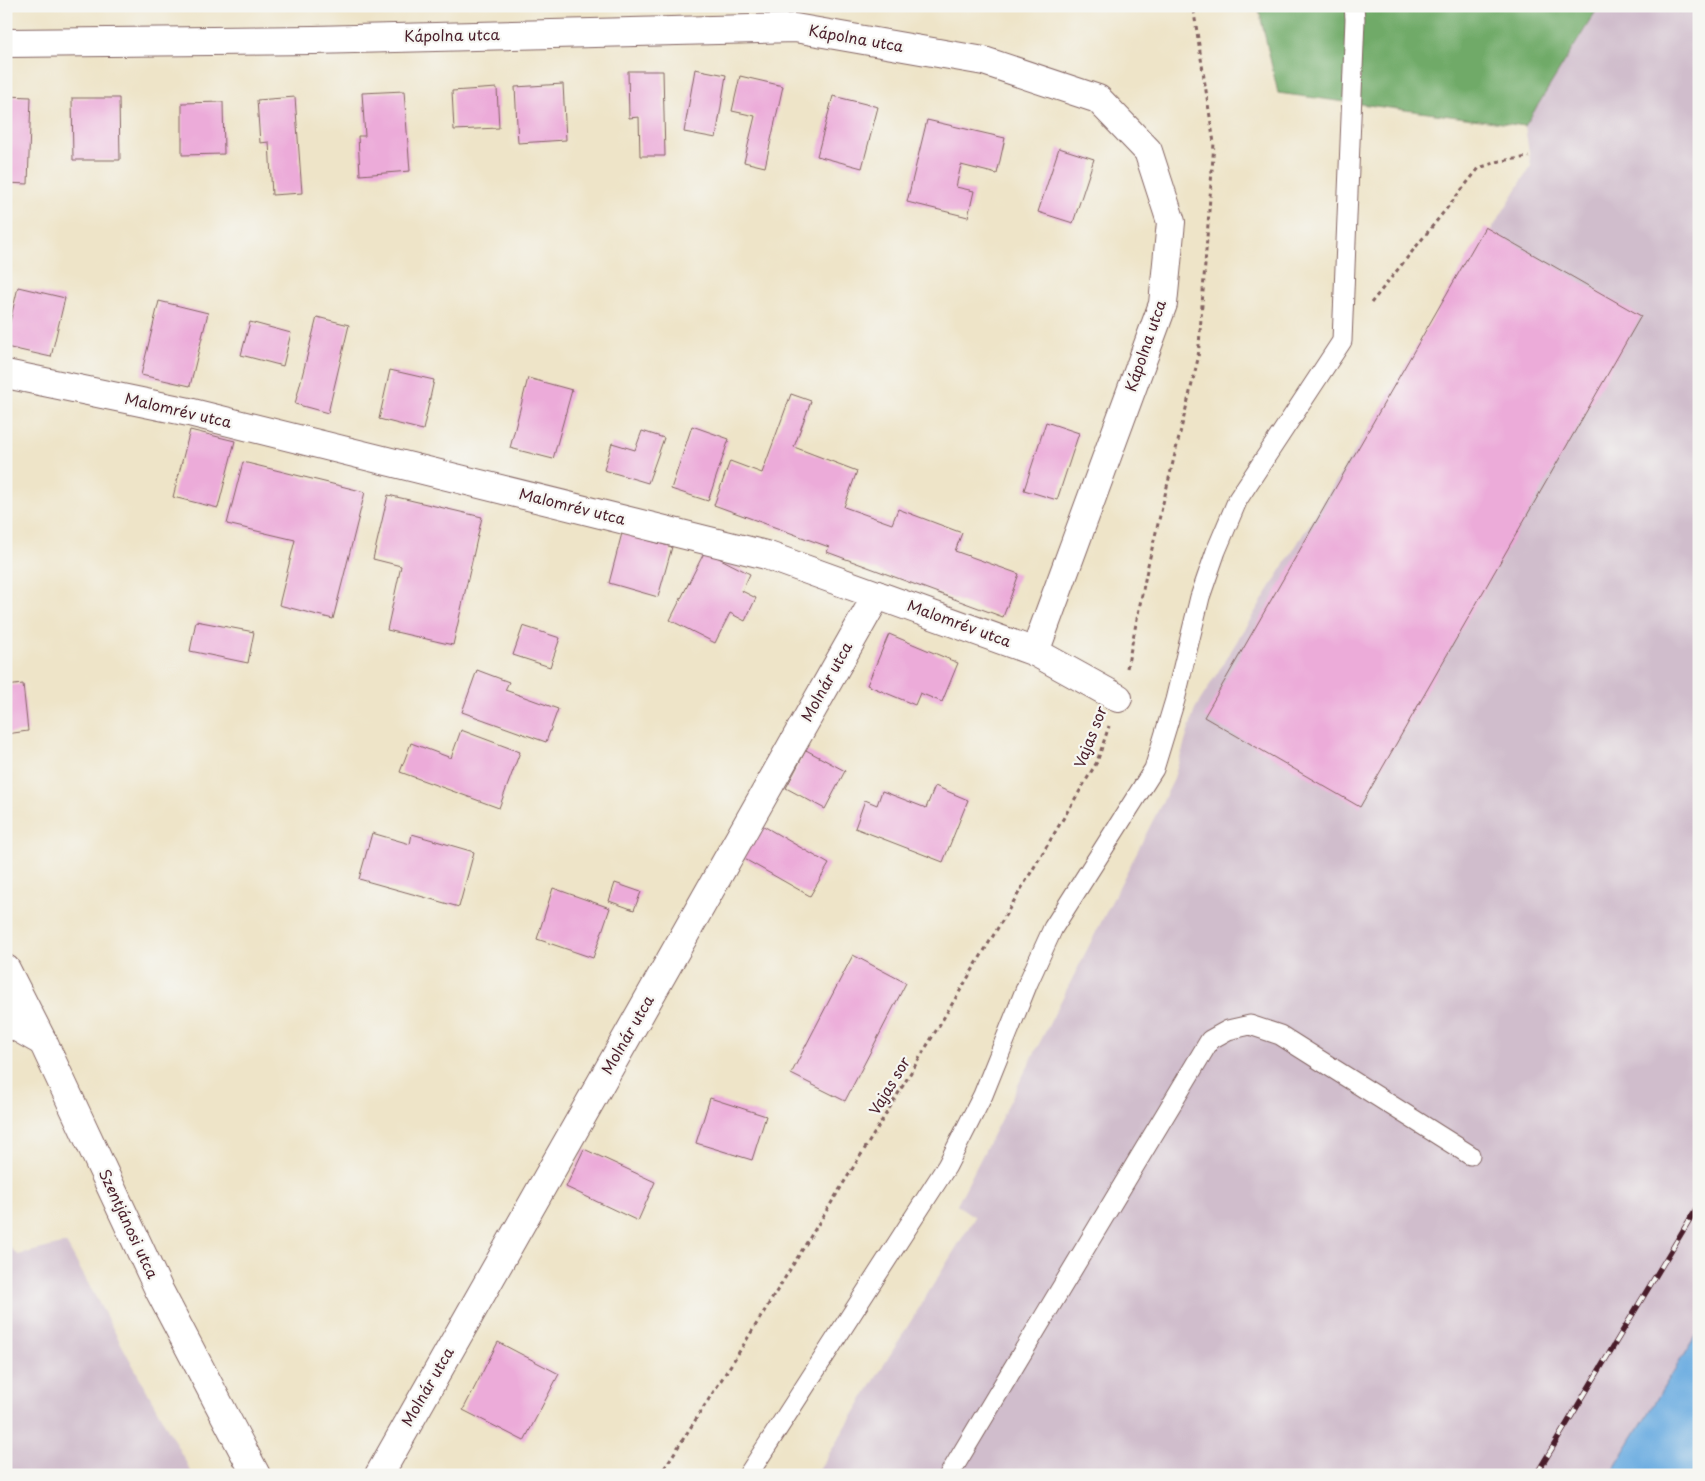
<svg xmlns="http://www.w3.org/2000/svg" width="1705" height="1481" font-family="'Playpen Sans',sans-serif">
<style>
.industrial{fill:#d0bdcc}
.forest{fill:#70aa68;stroke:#5d644a}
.water{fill:#6dade1;stroke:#5c6686}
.building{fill:#ecabd9}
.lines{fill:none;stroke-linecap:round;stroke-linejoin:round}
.service-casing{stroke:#836462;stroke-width:21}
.minor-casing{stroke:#836462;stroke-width:30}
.path{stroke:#836462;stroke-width:3;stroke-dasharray:4 4;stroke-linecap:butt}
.service{stroke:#fff;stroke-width:19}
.minor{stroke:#fff;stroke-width:28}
.rail-casing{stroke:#4a1f2b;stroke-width:5.5}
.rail{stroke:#f6f6f2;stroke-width:4;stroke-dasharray:11;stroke-linecap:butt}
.labels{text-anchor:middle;stroke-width:4.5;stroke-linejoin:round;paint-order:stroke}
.street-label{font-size:15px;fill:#4a1f2b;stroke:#f6f6f2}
</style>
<rect width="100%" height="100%" fill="#f6f6f2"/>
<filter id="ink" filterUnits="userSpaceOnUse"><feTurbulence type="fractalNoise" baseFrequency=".02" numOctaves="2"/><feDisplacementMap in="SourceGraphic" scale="10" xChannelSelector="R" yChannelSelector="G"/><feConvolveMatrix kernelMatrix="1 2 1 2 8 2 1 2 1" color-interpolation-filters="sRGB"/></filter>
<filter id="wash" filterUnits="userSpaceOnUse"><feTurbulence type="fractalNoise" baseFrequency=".0096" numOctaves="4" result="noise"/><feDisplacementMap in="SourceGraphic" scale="20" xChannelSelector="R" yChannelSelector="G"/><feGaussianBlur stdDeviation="1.12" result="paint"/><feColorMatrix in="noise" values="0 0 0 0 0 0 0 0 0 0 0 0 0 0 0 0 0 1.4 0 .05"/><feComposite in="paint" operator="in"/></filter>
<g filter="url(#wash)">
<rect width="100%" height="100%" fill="#eee4c8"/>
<g class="industrial">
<polygon points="1599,6 1699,6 1699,1330 1610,1475 816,1475 975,1217 957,1205 1173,781 1195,709 1531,166 1525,126"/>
<polygon points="66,1243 193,1475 6,1475 6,1244 18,1255"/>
</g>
<polygon class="forest" points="1258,6 1599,6 1525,126 1278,93"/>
<polygon class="water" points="1699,1330 1699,1475 1610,1475"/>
<g id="blocks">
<g class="building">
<polygon points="695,69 726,75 716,138 684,132"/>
<polygon points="628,71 663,71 665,156 640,156 639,117 629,118"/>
<polygon points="740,76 783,86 765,167 744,162 755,116 732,111"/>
<polygon points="563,84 566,140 518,143 515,87"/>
<polygon points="497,88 499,128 454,130 452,91"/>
<polygon points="404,91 410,171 360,175 358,136 365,136 362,93"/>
<polygon points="6,96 31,97 28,184 6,183"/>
<polygon points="833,96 878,107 862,168 817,156"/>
<polygon points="295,97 302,193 272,195 269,142 260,143 257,100"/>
<polygon points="72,98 119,98 120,160 73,160"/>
<polygon points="223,102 224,154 182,155 182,103"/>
<polygon points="927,120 1005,138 997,174 961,165 956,187 974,191 968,217 907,202"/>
<polygon points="1059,148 1094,159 1073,223 1038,212"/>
<polygon points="1485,227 1641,316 1360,807 1204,717"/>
<polygon points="18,287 65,298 51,357 6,347 6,339"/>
<polygon points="159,301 208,313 190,386 141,375"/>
<polygon points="317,317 349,325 328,413 295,404"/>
<polygon points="250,322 291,333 283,366 241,355"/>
<polygon points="390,370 434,380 423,430 379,419"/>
<polygon points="528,378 572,390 553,459 510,448"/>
<polygon points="791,394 811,401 794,447 857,471 844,507 892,524 898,509 962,533 955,551 1019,574 1003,617 827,552 829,547 714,505 730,461 762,473"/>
<polygon points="1046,422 1079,433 1057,500 1024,490"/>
<polygon points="692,426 729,439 708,501 671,489"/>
<polygon points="190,430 235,441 218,508 173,497"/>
<polygon points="642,431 664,438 648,483 604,470 612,443 635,450"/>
<polygon points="243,462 365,492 333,619 279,605 295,540 227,524"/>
<polygon points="388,495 482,517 453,645 387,630 401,566 373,559"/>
<polygon points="622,533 672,547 658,597 609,583"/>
<polygon points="705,551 750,574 742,591 756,598 745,621 730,613 715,643 670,620"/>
<polygon points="196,621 254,632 248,663 190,651"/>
<polygon points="523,626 560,638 550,667 513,655"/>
<polygon points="889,634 958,663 942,702 920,693 915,705 867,685"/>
<polygon points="477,670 509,682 505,690 558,709 546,742 462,712"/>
<polygon points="23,684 28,731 6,734 6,686"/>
<polygon points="461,730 520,752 499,808 400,772 411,743 451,758"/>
<polygon points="806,750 845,771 825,809 786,788"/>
<polygon points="935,786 968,800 943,862 855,828 865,800 877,805 882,791 926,808"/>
<polygon points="760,824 829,864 810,896 741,857"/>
<polygon points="372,833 410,844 412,834 474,852 459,907 359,879"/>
<polygon points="615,883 641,892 634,910 609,901"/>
<polygon points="553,888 610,908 593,958 537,939"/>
<polygon points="853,955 906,983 845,1101 791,1074"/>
<polygon points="710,1098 766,1116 752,1160 696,1143"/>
<polygon points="584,1149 655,1182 638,1221 566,1187"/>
<polygon points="498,1342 559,1374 524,1441 463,1410"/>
</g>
</g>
</g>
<g filter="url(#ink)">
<use href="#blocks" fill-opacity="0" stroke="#836462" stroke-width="1"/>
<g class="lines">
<g class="service-casing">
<g id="service">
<polyline points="748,1475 947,1166 983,1095 1028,983 1053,928 1154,769 1175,700 1200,597 1216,551 1238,499 1342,341 1355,19 1354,6"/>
<polyline points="949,1475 1210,1040 1228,1030 1250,1025 1280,1035 1470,1155"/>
</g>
</g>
<g class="minor-casing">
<g id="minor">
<polyline points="6,43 314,40 795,28 984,61 1098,99 1148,151 1171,222 1163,304 1035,652"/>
<polyline points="6,374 189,412 766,555 1035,652 1118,698"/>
<polyline points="6,969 43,1042 159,1290 256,1475"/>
<polyline points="6,1021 43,1042"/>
<polyline points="379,1475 877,595"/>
</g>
</g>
<g class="path">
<polyline points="1371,303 1479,168 1500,161 1529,157"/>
<polyline points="1127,668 1148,565 1198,359 1214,143 1193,6"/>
<polyline points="660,1475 736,1357 872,1137 996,931 1097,762 1109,726"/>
</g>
<use href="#service" class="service"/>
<use href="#minor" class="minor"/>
<g class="rail-casing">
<polyline id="rail" points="1536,1475 1699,1204"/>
</g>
<use href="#rail" class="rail"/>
</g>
</g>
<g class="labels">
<g class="street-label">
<text transform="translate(452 36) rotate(-1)" y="5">Kápolna utca</text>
<text transform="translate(856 39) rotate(10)" y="5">Kápolna utca</text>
<text transform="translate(1146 346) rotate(-71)" y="5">Kápolna utca</text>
<text transform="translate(178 411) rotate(13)" y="5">Malomrév utca</text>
<text transform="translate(572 507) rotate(14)" y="5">Malomrév utca</text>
<text transform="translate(959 624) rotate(20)" y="5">Malomrév utca</text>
<text transform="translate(827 682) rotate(-61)" y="5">Molnár utca</text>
<text transform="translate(1091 737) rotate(-69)" y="5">Vajas sor</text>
<text transform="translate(628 1035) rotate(-60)" y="5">Molnár utca</text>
<text transform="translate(890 1086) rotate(-59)" y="5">Vajas sor</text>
<text transform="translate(128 1224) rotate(65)" y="5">Szentjánosi utca</text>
<text transform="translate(428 1387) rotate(-60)" y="5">Molnár utca</text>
</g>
</g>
<rect width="1705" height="1481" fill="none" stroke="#f6f6f2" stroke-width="25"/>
</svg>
